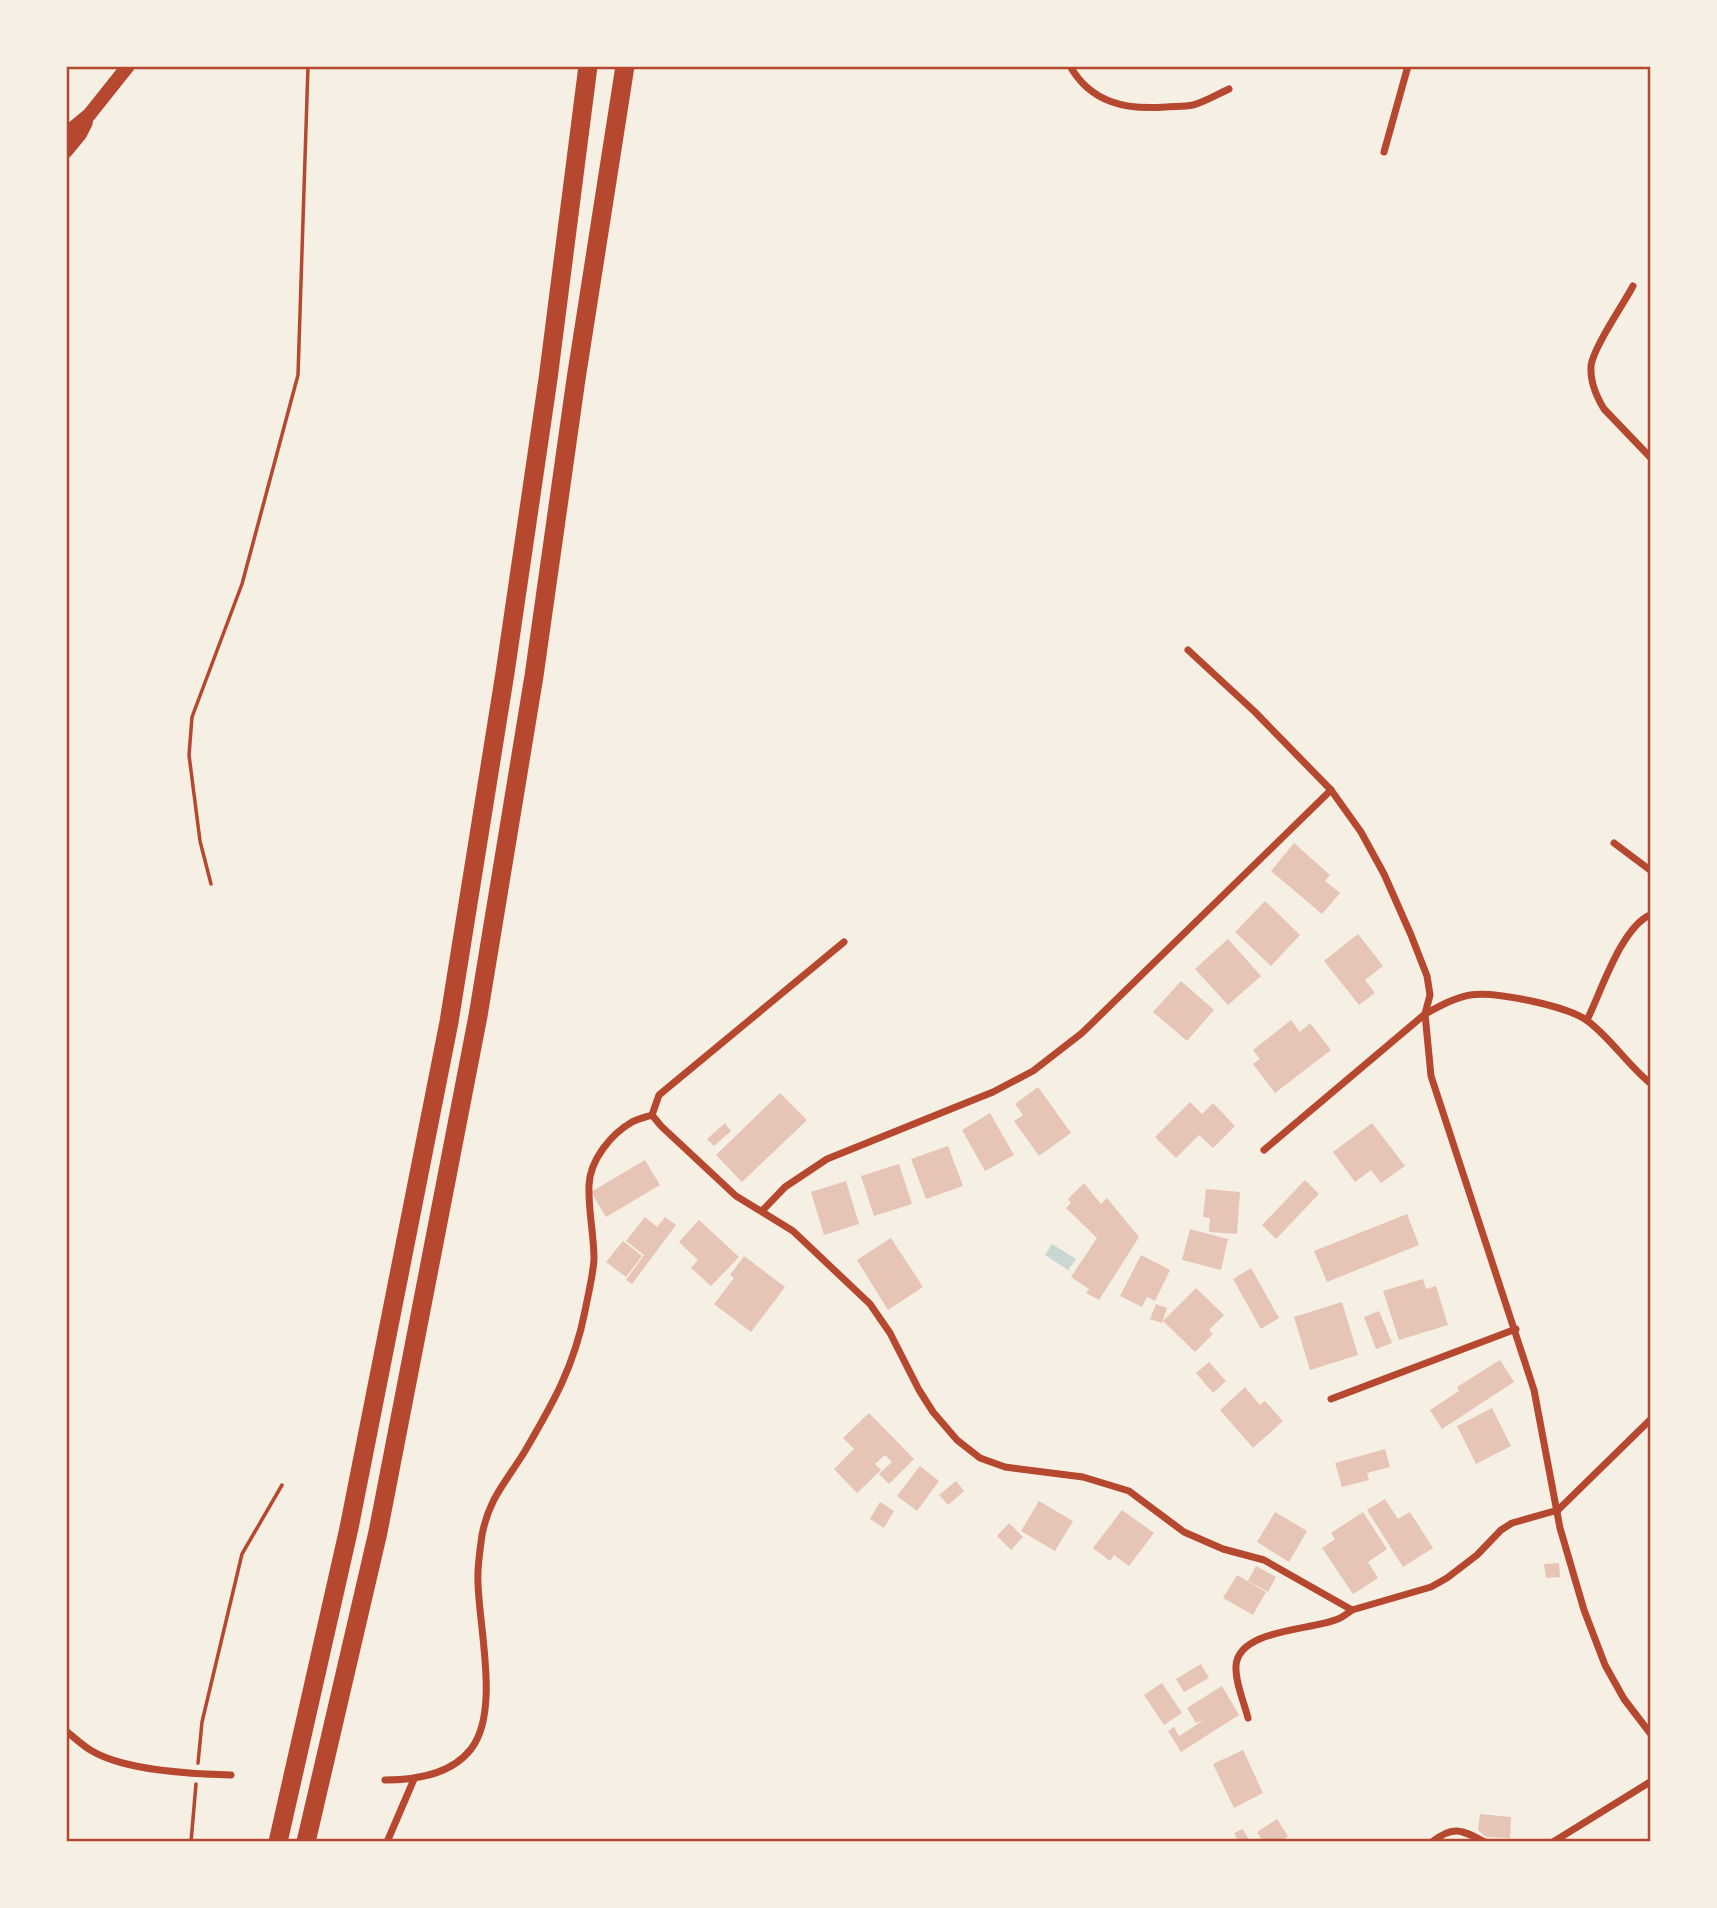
<svg xmlns="http://www.w3.org/2000/svg" width="1717" height="1908" font-family="'DejaVu Sans',sans-serif">
<style>
.water{fill:#c9d6d2}
.building{fill:#e6c5b7}
.lines{fill:none;stroke-linecap:round;stroke-linejoin:round}
.path{stroke:#b5482f;stroke-width:3.5}
.minor{stroke:#b5482f;stroke-width:7}
.secondary{stroke:#b5482f;stroke-width:14}
.motorway{stroke:#b5482f;stroke-width:19}
.neatline{fill:none;stroke:#b5482f;stroke-width:2.5}
</style>
<rect width="100%" height="100%" fill="#f6efe4"/>
<polygon class="water" points="1052,1244 1076,1259 1068,1270 1045,1255"/>
<g class="building">
<polygon points="1294,843 1330,875 1325,881 1340,893 1322,914 1271,871"/>
<polygon points="1265,901 1300,935 1271,966 1235,932"/>
<polygon points="1358,934 1383,966 1365,980 1375,993 1359,1005 1324,961"/>
<polygon points="1228,939 1261,976 1228,1005 1195,969"/>
<polygon points="1181,981 1214,1010 1187,1041 1153,1012"/>
<polygon points="1291,1020 1300,1032 1310,1023 1331,1050 1275,1093 1253,1064 1260,1059 1253,1050"/>
<polygon points="1038,1087 1071,1133 1039,1156 1014,1121 1023,1115 1015,1104"/>
<polygon points="780,1093 807,1120 742,1182 716,1155"/>
<polygon points="1190,1102 1202,1114 1213,1103 1235,1126 1213,1148 1199,1135 1176,1158 1155,1137"/>
<polygon points="990,1113 1014,1155 985,1171 962,1130"/>
<polygon points="725,1123 731,1131 714,1146 707,1139"/>
<polygon points="1372,1123 1405,1166 1381,1183 1371,1170 1355,1182 1333,1152"/>
<polygon points="948,1146 963,1186 926,1199 911,1159"/>
<polygon points="645,1160 660,1185 606,1217 591,1192"/>
<polygon points="899,1164 912,1204 874,1216 861,1176"/>
<polygon points="1305,1180 1319,1194 1276,1239 1262,1225"/>
<polygon points="846,1181 859,1224 824,1235 811,1192"/>
<polygon points="1084,1183 1101,1204 1107,1198 1139,1237 1099,1300 1086,1293 1089,1289 1071,1277 1097,1238 1066,1208 1071,1203 1068,1199"/>
<polygon points="1206,1189 1240,1192 1237,1234 1209,1232 1210,1218 1203,1217"/>
<polygon points="1407,1214 1419,1245 1327,1282 1314,1251"/>
<polygon points="645,1217 657,1227 665,1217 676,1225 632,1284 626,1280 644,1255 626,1241"/>
<polygon points="699,1220 739,1257 711,1286 691,1268 698,1260 679,1242"/>
<polygon points="1190,1229 1228,1239 1221,1270 1182,1260"/>
<polygon points="891,1238 923,1287 888,1310 857,1260"/>
<polygon points="623,1241 642,1256 626,1277 606,1262"/>
<polygon points="1141,1255 1170,1270 1155,1301 1147,1297 1142,1307 1120,1296"/>
<polygon points="744,1256 785,1287 751,1332 714,1304 734,1278 730,1275"/>
<polygon points="1251,1268 1279,1318 1261,1329 1233,1279"/>
<polygon points="1423,1279 1426,1289 1436,1286 1448,1325 1399,1340 1383,1291"/>
<polygon points="1196,1288 1224,1315 1209,1330 1213,1334 1195,1352 1163,1321"/>
<polygon points="1342,1302 1358,1355 1310,1370 1294,1317"/>
<polygon points="1156,1304 1167,1308 1162,1323 1150,1319"/>
<polygon points="1379,1311 1392,1343 1376,1349 1364,1317"/>
<polygon points="1500,1360 1514,1382 1442,1429 1430,1410 1459,1391 1457,1387"/>
<polygon points="1209,1362 1226,1381 1213,1393 1196,1373"/>
<polygon points="1245,1387 1260,1405 1265,1401 1283,1421 1253,1448 1220,1410"/>
<polygon points="1492,1408 1511,1446 1476,1464 1457,1426"/>
<polygon points="869,1413 914,1459 889,1484 879,1474 892,1462 885,1455 875,1464 881,1470 857,1493 834,1469 854,1449 843,1438"/>
<polygon points="1385,1449 1390,1467 1367,1473 1369,1480 1342,1487 1335,1463"/>
<polygon points="920,1466 939,1481 917,1511 897,1496"/>
<polygon points="956,1481 964,1491 948,1505 939,1495"/>
<polygon points="1385,1499 1398,1519 1410,1512 1433,1548 1403,1567 1367,1510"/>
<polygon points="1039,1501 1073,1521 1055,1551 1021,1531"/>
<polygon points="880,1502 894,1511 884,1528 870,1519"/>
<polygon points="1122,1510 1154,1533 1129,1566 1114,1555 1110,1561 1093,1548"/>
<polygon points="1275,1512 1307,1531 1289,1562 1257,1542"/>
<polygon points="1363,1512 1387,1549 1368,1562 1378,1578 1353,1594 1322,1548 1335,1539 1331,1533"/>
<polygon points="1009,1523 1023,1537 1011,1550 997,1536"/>
<polygon points="1559,1563 1560,1577 1546,1578 1544,1564"/>
<polygon points="1256,1566 1276,1577 1268,1592 1248,1581"/>
<polygon points="1237,1575 1266,1592 1253,1615 1223,1598"/>
<polygon points="1201,1664 1209,1678 1184,1692 1176,1679"/>
<polygon points="1162,1683 1182,1713 1164,1725 1144,1695"/>
<polygon points="1222,1686 1239,1715 1181,1752 1168,1731 1174,1727 1179,1736 1204,1720 1196,1723 1187,1708"/>
<polygon points="1243,1750 1263,1793 1234,1808 1213,1764"/>
<polygon points="1480,1814 1511,1817 1510,1838 1486,1837 1478,1830"/>
<polygon points="1277,1819 1288,1836 1280,1842 1263,1842 1257,1832"/>
<polygon points="1243,1829 1250,1842 1239,1842 1234,1833"/>
</g>
<g class="lines">
<g class="path">
<polyline points="211,884 200,841 189,755 192,717 242,584 298,375 308,66"/>
<polyline points="198,1763 202,1722 242,1554 282,1485"/>
<polyline points="191,1842 196,1784"/>
</g>
<g class="minor">
<path d="M1070,66C1091,103 1126,110 1165,107C1174,106 1184,107 1193,105C1205,102 1218,94 1229,89"/>
<polyline points="1384,152 1408,66"/>
<path d="M1633,286C1623,305 1593,348 1591,366C1590,382 1596,396 1604,409L1650,457"/>
<polyline points="1188,650 1255,712 1331,790 1361,832 1384,874 1411,935 1427,976 1430,995 1425,1014 1431,1076 1534,1390 1560,1528 1584,1610 1605,1665 1624,1699 1650,1733"/>
<polyline points="1614,843 1650,870"/>
<polyline points="844,942 659,1095 652,1115 661,1126 736,1196 793,1231 870,1304 890,1333 919,1390 933,1412 957,1440 980,1458 1005,1467 1083,1477 1129,1491 1184,1532 1223,1549 1264,1560 1352,1610 1431,1587 1447,1578 1477,1555 1501,1530 1512,1523 1558,1510 1650,1420"/>
<path d="M1587,1020C1601,992 1621,928 1650,915"/>
<path d="M1264,1150L1425,1014C1440,1006 1454,998 1470,995C1495,991 1569,1006 1589,1022C1612,1040 1628,1065 1650,1083"/>
<polyline points="762,1211 785,1187 827,1159 993,1092 1033,1071 1082,1033 1331,790"/>
<polyline points="1331,1399 1516,1329"/>
<path d="M1248,1718C1244,1702 1235,1682 1236,1666C1238,1629 1313,1630 1338,1619C1343,1617 1348,1613 1352,1610"/>
<path d="M66,1731C75,1738 83,1746 92,1751C126,1771 192,1774 231,1775"/>
<path d="M385,1780C415,1780 451,1775 471,1749C500,1712 479,1628 478,1583C477,1567 480,1551 482,1535C489,1498 506,1482 525,1451C553,1403 574,1367 585,1311C588,1295 593,1276 594,1259C594,1234 588,1210 589,1185C590,1160 611,1134 632,1122C638,1119 646,1117 652,1115"/>
<polyline points="387,1842 414,1779"/>
<path d="M1432,1842C1454,1824 1463,1831 1485,1842"/>
<polyline points="1553,1842 1650,1782"/>
</g>
<g class="secondary">
<polyline points="66,134 89,115 128,66"/>
<polyline points="66,151 80,134 86,122"/>
</g>
<g class="motorway">
<polyline points="278,1842 349,1528 449,1022 505,673 548,379 588,66"/>
<polyline points="306,1842 378,1532 478,1016 534,676 576,379 625,66"/>
</g>
</g>
<rect width="1717" height="1908" fill="none" stroke="#f6efe4" stroke-width="136"/>
<rect x="68" y="68" width="1581" height="1772" class="neatline"/>
</svg>
